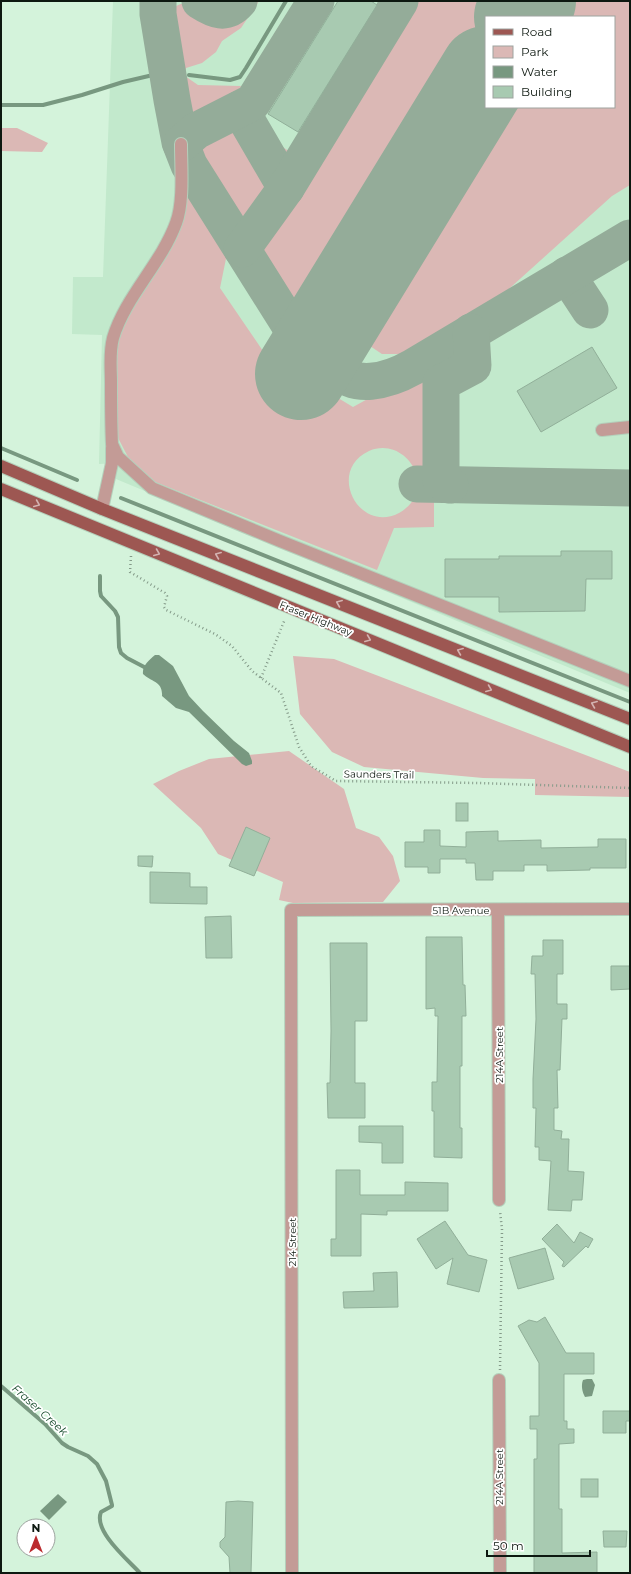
<svg xmlns="http://www.w3.org/2000/svg" width="631" height="1574" font-family="Montserrat,sans-serif">
<style>
.built{fill:#c2e9cc;fill-rule:evenodd}
.green{fill:#dbb8b5}
.water{fill:#789880}
.lines{fill:none;stroke-linecap:round;stroke-linejoin:round}
.stream{stroke:#789880;stroke-width:4}
.taxiway{stroke:#94ac99;stroke-width:37}
.runway{stroke:#94ac99;stroke-width:92}
.building{fill:#a8cab1;stroke:#91af99}
.minor-casing{stroke:#b4d0bb;stroke-width:14}
.major-casing{stroke:#b4d0bb;stroke-width:14}
.path{stroke:#849a89;stroke-width:2.5;stroke-dasharray:1 3;stroke-linecap:butt}
.minor{stroke:#c39b96;stroke-width:12}
.major{stroke:#9d5752;stroke-width:12}
.oneway{stroke:#d3b3b1}
.labels{text-anchor:middle;stroke-width:3.5;stroke-linejoin:round;paint-order:stroke}
.street-label{font-size:10px;fill:#0d1810;stroke:#fff}
.water-label{font-size:11px;font-style:italic;fill:#144a29;stroke:#fff}
</style>
<rect width="100%" height="100%" fill="#d4f3db"/>
<path class="built" d="M113,1H630V693L116,479L117,463L99,464L102,335L72,334L73,277H103ZM486,17H614V107H486Z"/>
<g class="green">
<path d="M243,1H259L241,28L222,41L216,52L202,63L186,68L185,76L198,85L241,86L232,104L208,114L186,120L180,99L167,27C167,11 176,0 194,4C212,11 230,23 243,1Z"/>
<path d="M407,1H502L492,17H486V27L321,296L307,301L296,303C275,290 268,274 255,254L254,248L256,243L287,195Z"/>
<polygon points="556,1 630,1 630,185 612,196 491,305 410,354 382,354 364,342 360,321 491,107 614,107 614,17 546,17"/>
<polygon points="221,125 238,130 271,186 246,231 239,233 192,153 203,135"/>
<polygon points="1,128 17,128 48,143 42,152 1,151"/>
<path d="M273,144C280,144 286,149 292,154V158L281,165L270,152V147Z"/>
<path d="M185,178L229,244L220,288L265,354L353,407L424,368L433,377L431,474L417,475C410,455 390,442 369,451C326,471 359,534 399,513C408,508 415,500 417,490H434V527L394,528L377,570L155,482L139,470L128,457L116,434L113,357L121,325L164,255Z"/>
<polygon points="293,656 334,659 630,772 630,797 535,795 535,779 483,778 364,767 332,752 300,714"/>
<polygon points="289,751 344,789 356,828 379,837 393,856 400,881 383,902 293,903 279,900 283,882 218,854 201,828 153,784 179,771 209,759"/>
</g>
<g class="water">
<path d="M155,655H159L173,666L189,696L203,711L234,741L249,753L252,761V764L246,766L242,764L189,712L176,708L162,696C163,681 151,682 143,674C142,666 149,660 155,655Z"/>
<path d="M587,1379H592L595,1385L592,1396L585,1397C582,1392 581,1385 583,1380Z"/>
<polygon points="58,1494 67,1502 49,1520 40,1511"/>
</g>
<g class="lines">
<g class="stream">
<polyline points="189,75 230,80 240,77 246,68 286,1"/>
<polyline points="1,105 43,105 82,95 123,82 153,75"/>
<polyline points="1,448 77,480"/>
<polyline points="121,498 630,702"/>
<polyline points="100,576 100,591 101,596 115,611 118,617 119,647 121,653 127,658 148,669"/>
<path d="M1,1386L45,1424L62,1443L68,1447L88,1456L97,1464L106,1481L112,1505V1506L101,1512C93,1531 128,1560 140,1573"/>
</g>
<g class="taxiway">
<path d="M158,1V14L172,100L180,142L189,165L289,324C306,339 315,336 332,323"/>
<path d="M200,1C214,10 226,16 239,1"/>
<polyline points="240,109 286,188"/>
<polyline points="181,144 196,131 253,102 316,1"/>
<polyline points="242,249 286,188 400,1"/>
<polyline points="567,275 590,310"/>
<path d="M332,323C330,330 327,337 326,344C326,351 329,358 333,364C351,393 390,380 413,367L630,238"/>
<polyline points="417,484 630,488"/>
<polyline points="450,485 445,484 441,480 441,383 473,366 471,332"/>
</g>
<g class="runway">
<polyline points="520,17 530,1"/>
<polyline points="301,374 486,72"/>
</g>
</g>
<g class="building">
<polygon points="338,1 371,1 377,5 298,132 268,114"/>
<polygon points="592,347 617,388 541,432 517,391"/>
<polygon points="561,551 612,551 612,579 586,579 585,611 499,612 499,597 445,597 445,559 499,559 499,556 561,556"/>
<rect x="456" y="803" width="12" height="18"/>
<polygon points="246,827 270,838 254,876 229,866"/>
<polygon points="424,830 440,830 440,846 466,847 466,832 498,831 498,841 541,840 541,848 598,847 598,839 626,839 626,868 590,868 590,870 547,871 547,865 524,865 524,871 493,871 493,880 476,880 475,863 466,863 466,859 440,859 440,873 428,873 428,867 405,867 405,842 424,842"/>
<polygon points="138,856 153,856 152,867 138,866"/>
<polygon points="150,872 190,873 190,887 207,887 207,904 150,903"/>
<polygon points="231,916 232,958 206,958 205,917"/>
<polygon points="426,937 462,937 463,985 465,985 466,1016 462,1016 462,1066 460,1066 460,1128 462,1128 462,1158 434,1157 434,1111 432,1111 432,1082 437,1082 438,1016 435,1016 435,1008 426,1009"/>
<polygon points="543,940 563,940 563,974 557,974 557,1004 567,1004 567,1019 562,1019 560,1070 557,1070 558,1108 554,1108 554,1130 562,1131 561,1139 569,1139 568,1171 584,1172 582,1200 572,1200 571,1211 548,1210 551,1161 539,1160 539,1147 535,1147 536,1108 533,1108 533,1079 536,1019 535,974 531,974 532,956 543,956"/>
<polygon points="330,943 367,943 367,1021 355,1021 355,1083 365,1083 365,1118 328,1118 327,1083 330,1083 331,1031"/>
<polygon points="611,966 630,966 630,989 611,990"/>
<polygon points="359,1126 403,1126 403,1163 382,1163 382,1143 359,1142"/>
<polygon points="336,1170 360,1170 360,1195 405,1195 405,1182 448,1183 448,1211 387,1211 387,1215 361,1214 361,1256 331,1256 331,1239 336,1239"/>
<polygon points="445,1221 468,1255 487,1260 479,1292 447,1284 453,1258 436,1269 417,1239"/>
<polygon points="557,1224 574,1243 580,1232 593,1239 588,1248 586,1246 564,1267 562,1266 564,1262 542,1239"/>
<polygon points="545,1248 554,1279 518,1289 509,1258"/>
<polygon points="397,1272 398,1307 344,1308 343,1292 374,1291 373,1273"/>
<polygon points="545,1317 566,1353 594,1353 594,1374 564,1374 564,1421 567,1421 567,1429 574,1429 574,1443 559,1444 559,1509 562,1509 562,1553 597,1552 597,1573 534,1573 534,1459 537,1459 537,1429 530,1429 530,1416 539,1416 539,1363 518,1326 529,1320 537,1322"/>
<polygon points="603,1411 630,1411 630,1421 626,1421 626,1433 603,1433"/>
<rect x="581" y="1479" width="17" height="18"/>
<polygon points="238,1501 253,1502 251,1573 230,1573 229,1557 220,1547 220,1542 225,1537 226,1502"/>
<polygon points="603,1531 627,1531 626,1547 604,1547"/>
</g>
<g class="lines">
<g class="minor-casing">
<g id="minor">
<path d="M181,144C181,167 184,202 176,223C161,264 125,297 113,338C109,353 111,368 111,383C111,404 111,424 112,444L118,457L152,488L280,541L630,681"/>
<polyline points="602,430 630,427"/>
<polyline points="102,509 112,463 112,448"/>
<polyline points="498,910 499,1200"/>
<polyline points="499,1380 500,1573"/>
<polyline points="292,1573 291,910 630,909"/>
</g>
</g>
<g class="major-casing">
<g id="major">
<polyline points="1,466 102,509 630,719"/>
<polyline points="1,489 630,747"/>
</g>
</g>
<g class="path">
<polyline points="131,556 130,572 165,593 167,596 164,607 166,610 215,634 232,646 252,671 281,693 299,747 311,766 336,781 478,783 630,788"/>
<polyline points="261,678 285,619"/>
<polyline points="500,1370 502,1229 500,1211"/>
</g>
<use href="#minor" class="minor"/>
<use href="#major" class="major"/>
</g>
<defs><path id="oneway-chevron" d="M-2-3.5L2.5 0L-2 3.5" fill="none" stroke-width="1.6" stroke-linecap="round" stroke-linejoin="round"/></defs>
<g class="oneway">
<use href="#oneway-chevron" transform="translate(37 504) rotate(23)"/>
<use href="#oneway-chevron" transform="translate(157 553) rotate(22)"/>
<use href="#oneway-chevron" transform="translate(218 555) rotate(-158)"/>
<use href="#oneway-chevron" transform="translate(339 603) rotate(-158)"/>
<use href="#oneway-chevron" transform="translate(368 639) rotate(22)"/>
<use href="#oneway-chevron" transform="translate(460 651) rotate(-158)"/>
<use href="#oneway-chevron" transform="translate(489 689) rotate(22)"/>
<use href="#oneway-chevron" transform="translate(594 704) rotate(-158)"/>
</g>
<g class="labels">
<g class="street-label">
<text transform="translate(316 618) rotate(22)" y="4">Fraser Highway</text>
<text transform="translate(379 774) rotate(1)" y="4">Saunders Trail</text>
<text x="461" y="914">51B Avenue</text>
<text transform="translate(499 1055) rotate(-90)" y="4">214A Street</text>
<text transform="translate(292 1242) rotate(-90)" y="4">214 Street</text>
<text transform="translate(499 1477) rotate(-90)" y="4">214A Street</text>
</g>
<g class="water-label">
<text transform="translate(40 1410) rotate(42)" y="4">Fraser Creek</text>
</g>
</g>
<rect width="631" height="1574" fill="none" stroke="#0d1810" stroke-width="4"/>
<rect x="485" y="16" width="130" height="92" fill="#ffffff" stroke="#9ea39f"/>
<rect x="493" y="29" width="20" height="6" fill="#9d5752" stroke="#9ea39f"/>
<text x="521" y="36" font-size="12" fill="#0d1810">Road</text>
<rect x="493" y="46" width="20" height="12" fill="#dbb8b5" stroke="#9ea39f"/>
<text x="521" y="56" font-size="12" fill="#0d1810">Park</text>
<rect x="493" y="66" width="20" height="12" fill="#789880" stroke="#9ea39f"/>
<text x="521" y="76" font-size="12" fill="#0d1810">Water</text>
<rect x="493" y="86" width="20" height="12" fill="#a8cab1" stroke="#9ea39f"/>
<text x="521" y="96" font-size="12" fill="#0d1810">Building</text>
<g transform="translate(36 1538)"><circle r="19" fill="#ffffff" stroke="#9ea39f"/>
<path d="M0-3L7 15L0 10L-7 15Z" fill="#bb2b2f"/>
<text y="-6" font-size="11" font-weight="bold" text-anchor="middle" fill="#0d1810">N</text>
</g>
<path d="M487 1550v6h103v-6" fill="none" stroke="#0d1810" stroke-width="2"/>
<text x="493" y="1550" font-size="12" fill="#0d1810" stroke="#ffffff" stroke-width="3" paint-order="stroke">50 m</text>
</svg>
